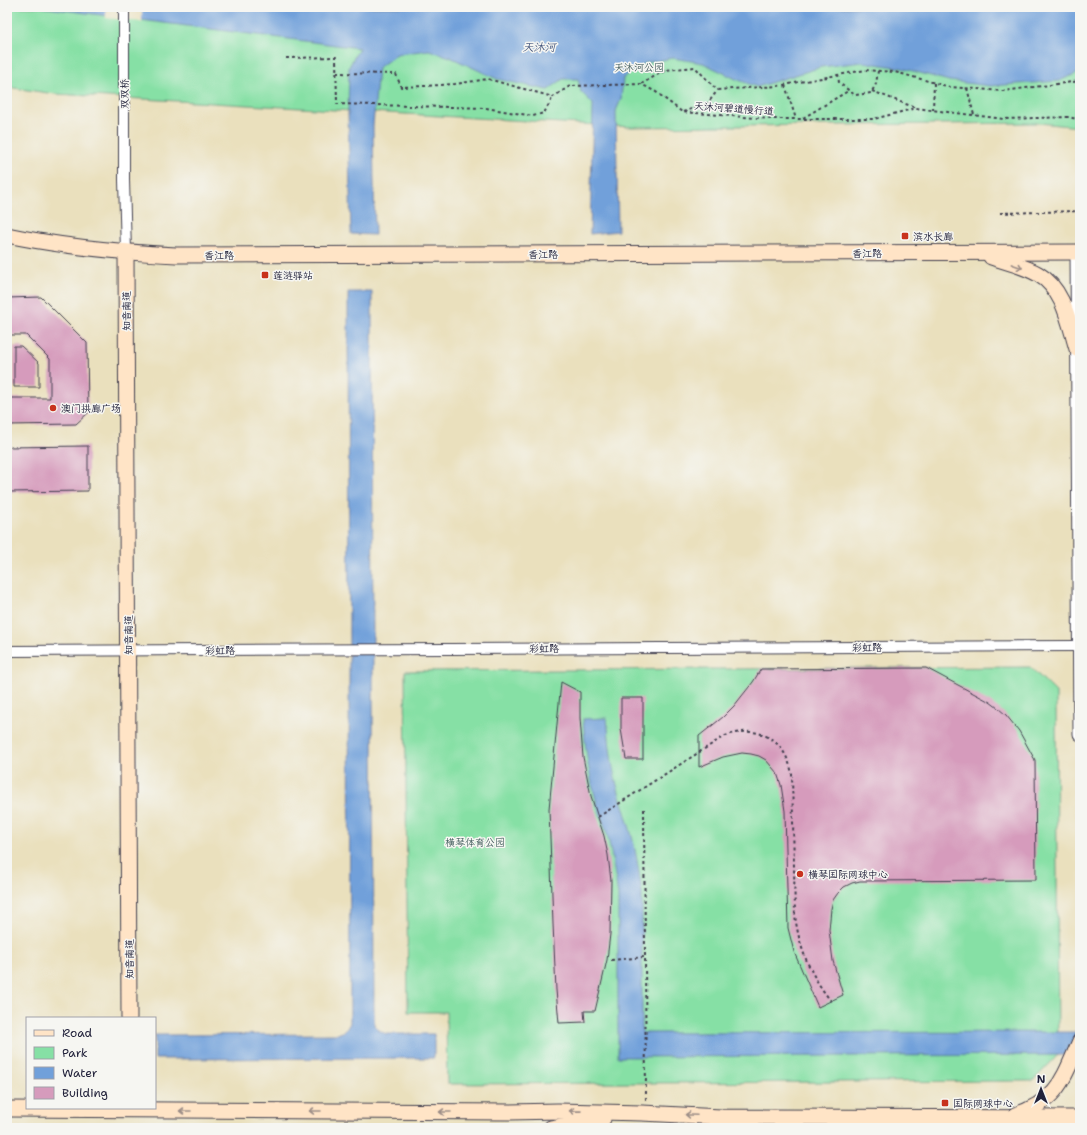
<svg xmlns="http://www.w3.org/2000/svg" width="1087" height="1135" font-family="'Shantell Sans','LXGW WenKai TC',sans-serif">
<style>
.green{fill:#86e0a5;stroke:#548170}
.water{fill:#71a0da;stroke:#4a618a}
.pier{fill:#eae0bd}
.building{fill:#d69bbc}
.lines{fill:none;stroke-linecap:round;stroke-linejoin:round}
.minor-casing{stroke:#403e4e;stroke-width:12}
.tertiary-casing{stroke:#403e4e;stroke-width:15}
.secondary-casing{stroke:#403e4e;stroke-width:17}
.path{stroke:#403e4e;stroke-width:2;stroke-dasharray:3 3;stroke-linecap:butt}
.minor{stroke:#fff;stroke-width:10}
.tertiary{stroke:#fff;stroke-width:13}
.secondary{stroke:#ffe4c6;stroke-width:15}
.oneway{stroke:#9c8d87}
.poi-dot{fill:#c8321e;stroke:#f6f6f2;stroke-width:1.5}
.labels{text-anchor:middle;stroke-width:3;stroke-linejoin:round;paint-order:stroke}
.park-label{font-size:10px;fill:#405b5b;stroke:#f6f6f2}
.street-label{font-size:10px;fill:#22223b;stroke:#f6f6f2}
.poi-label{font-size:10px;fill:#22223b;stroke:#f6f6f2;text-anchor:start}
.water-label{font-size:11px;font-style:italic;fill:#42547b;stroke:#f6f6f2}
</style>
<rect width="100%" height="100%" fill="#f6f6f2"/>
<filter id="ink" filterUnits="userSpaceOnUse"><feTurbulence type="fractalNoise" baseFrequency=".025" numOctaves="2"/><feDisplacementMap in="SourceGraphic" scale="8" xChannelSelector="R" yChannelSelector="G"/><feConvolveMatrix kernelMatrix="1 2 1 2 8 2 1 2 1" color-interpolation-filters="sRGB"/></filter>
<filter id="wash" filterUnits="userSpaceOnUse"><feTurbulence type="fractalNoise" baseFrequency=".012" numOctaves="4" result="noise"/><feDisplacementMap in="SourceGraphic" scale="16" xChannelSelector="R" yChannelSelector="G"/><feGaussianBlur stdDeviation="0.9" result="paint"/><feColorMatrix in="noise" values="0 0 0 0 0 0 0 0 0 0 0 0 0 0 0 0 0 1.4 0 .05"/><feComposite in="paint" operator="in"/></filter>
<g filter="url(#wash)">
<rect width="100%" height="100%" fill="#eae0bd"/>
<g class="green">
<polygon points="7,7 1080,7 1080,127 1039,123 632,127 55,94 7,87"/>
<polygon points="1030,667 1056,692 1058,1055 1033,1081 447,1084 446,1012 408,1012 405,671"/>
</g>
<g class="water">
<polygon points="39,7 1080,7 1080,72 1059,81 990,86 949,81 902,68 862,62 821,67 757,87 736,79 703,63 673,58 645,63 623,78 621,99 616,111 618,231 590,234 593,104 581,92 578,79 563,79 548,90 497,79 450,57 429,50 397,54 378,68 373,126 375,235 351,234 348,113 349,67 359,48"/>
<polygon points="348,292 372,292 374,1023 378,1030 386,1034 434,1034 434,1058 155,1059 155,1035 338,1034 346,1030 350,1023"/>
<path d="M607,718C609,737 610,755 614,773C618,792 625,811 630,829C636,850 639,872 642,893V1033L1080,1032V1055L618,1057V895C615,875 612,856 608,837C604,823 598,810 595,796C588,771 585,745 583,719Z"/>
</g>
<polygon class="pier" points="106,7 142,7 142,22 106,18"/>
<g id="blocks">
<g class="building">
<polygon points="41,297 87,343 88,413 76,424 7,425 7,398 50,398 50,359 26,335 7,335 7,298"/>
<polygon points="14,346 21,346 39,363 39,387 14,387"/>
<polygon points="88,446 88,491 7,492 7,447"/>
<polygon points="926,668 990,702 998,708 1006,715 1019,731 1035,760 1036,880 860,881 852,883 844,887 838,893 833,900 831,909 829,930 833,961 843,995 818,1007 794,952 788,928 785,811 781,785 777,773 766,760 759,756 751,754 742,753 723,757 699,767 699,736 723,717 734,706 753,682 761,669"/>
<polygon points="561,682 580,692 580,718 583,757 591,796 604,836 608,855 611,881 610,934 607,960 595,1011 584,1011 585,1022 559,1023 556,990 553,924 549,809"/>
<polygon points="621,698 643,698 643,759 626,759 621,729"/>
</g>
</g>
</g>
<g filter="url(#ink)">
<use href="#blocks" fill-opacity="0" stroke="#403e4e" stroke-width="1"/>
<g class="lines">
<g class="minor-casing">
<g id="minor">
<polyline points="124,7 124,180 126,252"/>
<polyline points="7,651 1080,646"/>
</g>
</g>
<g class="tertiary-casing">
<polyline id="tertiary" points="1077,252 1080,734"/>
</g>
<g class="secondary-casing">
<g id="secondary">
<path d="M7,235C63,247 119,252 176,255L1080,252"/>
<polyline points="126,252 129,1018"/>
<path d="M991,257C1006,262 1024,266 1038,274C1064,289 1069,323 1077,349"/>
<polyline points="7,1109 510,1112 558,1111 642,1113 721,1117 1080,1118"/>
<path d="M1015,1115C1058,1101 1063,1079 1080,1041"/>
<polyline points="551,1128 603,1119"/>
</g>
</g>
<g class="path">
<polyline points="286,58 336,57 337,104 486,108 533,116 544,113 553,97"/>
<polyline points="336,73 396,74 401,87 425,86 455,84 488,79 553,97 570,86 641,84 656,92 682,112 770,119 874,119 916,108 1004,119 1069,117 1080,120"/>
<polyline points="838,74 839,83 855,95 871,93 876,84 878,71"/>
<polyline points="641,84 666,70 695,67 717,90 778,86 865,70 895,72 950,87 1003,91 1080,81"/>
<polyline points="785,85 796,119"/>
<polyline points="967,88 974,115"/>
<polyline points="872,91 916,108"/>
<polyline points="933,110 934,83"/>
<polyline points="683,112 708,103 717,91"/>
<polyline points="803,118 848,91"/>
<polyline points="1079,120 1080,149"/>
<polyline points="1000,213 1080,211"/>
<polyline points="644,809 646,1101"/>
<path d="M598,817L723,737C757,723 785,738 792,774L795,915C799,948 810,975 831,1001"/>
<polyline points="611,960 645,957"/>
</g>
<use href="#minor" class="minor"/>
<use href="#tertiary" class="tertiary"/>
<use href="#secondary" class="secondary"/>
</g>
<defs><path id="oneway-shaft" d="M-6 0H5M1.5-3L5.5 0L1.5 3" fill="none" stroke-width="1.6" stroke-linecap="round" stroke-linejoin="round"/></defs>
<g class="oneway">
<use href="#oneway-shaft" transform="translate(1017 266) rotate(20)"/>
<use href="#oneway-shaft" transform="translate(185 1111) rotate(-180)"/>
<use href="#oneway-shaft" transform="translate(315 1111) rotate(-180)"/>
<use href="#oneway-shaft" transform="translate(575 1111) rotate(-179)"/>
<use href="#oneway-shaft" transform="translate(445 1112) rotate(-180)"/>
<use href="#oneway-shaft" transform="translate(691 1115) rotate(-177)"/>
</g>
</g>
<g class="poi-dot">
<rect x="901" y="232" width="8" height="8" rx="2"/>
<rect x="261" y="271" width="8" height="8" rx="2"/>
<circle cx="53" cy="408" r="4"/>
<circle cx="800" cy="874" r="4"/>
<rect x="941" y="1099" width="8" height="8" rx="2"/>
</g>
<g class="labels">
<g class="park-label">
<text x="639" y="71">天沐河公园</text>
<text x="475" y="846">横琴体育公园</text>
</g>
<g class="street-label">
<text transform="translate(124 94) rotate(-90)" y="4">双双桥</text>
<text transform="translate(734 108) rotate(4)" y="4">天沐河碧道慢行道</text>
<text x="867" y="257">香江路</text>
<text x="543" y="258">香江路</text>
<text x="219" y="259">香江路</text>
<text transform="translate(126 311) rotate(-90)" y="4">知音南道</text>
<text transform="translate(128 635) rotate(-90)" y="4">知音南道</text>
<text x="867" y="651">彩虹路</text>
<text x="544" y="652">彩虹路</text>
<text x="220" y="654">彩虹路</text>
<text transform="translate(129 959) rotate(-90)" y="4">知音南道</text>
</g>
<g class="poi-label">
<text x="913" y="240">滨水长廊</text>
<text x="273" y="279">莲涟驿站</text>
<text x="61" y="412">澳门拱廊广场</text>
<text x="808" y="878">横琴国际网球中心</text>
<text x="953" y="1107">国际网球中心</text>
</g>
<g class="water-label">
<text x="539" y="51">天沐河</text>
</g>
</g>
<rect width="1087" height="1135" fill="none" stroke="#f6f6f2" stroke-width="24"/>
<rect x="26" y="1017" width="130" height="92" fill="#f6f6f2" stroke="#a1a1a9"/>
<rect x="34" y="1030" width="20" height="6" fill="#ffe4c6" stroke="#a1a1a9"/>
<text x="62" y="1037" font-size="12" fill="#22223b">Road</text>
<rect x="34" y="1047" width="20" height="12" fill="#86e0a5" stroke="#a1a1a9"/>
<text x="62" y="1057" font-size="12" fill="#22223b">Park</text>
<rect x="34" y="1067" width="20" height="12" fill="#71a0da" stroke="#a1a1a9"/>
<text x="62" y="1077" font-size="12" fill="#22223b">Water</text>
<rect x="34" y="1087" width="20" height="12" fill="#d69bbc" stroke="#a1a1a9"/>
<text x="62" y="1097" font-size="12" fill="#22223b">Building</text>
<g transform="translate(1041 1089)" stroke="#f6f6f2" stroke-width="3" paint-order="stroke">
<path d="M0-3L7 15L0 10L-7 15Z" fill="#22223b"/>
<text y="-6" font-size="11" font-weight="bold" text-anchor="middle" fill="#22223b">N</text>
</g>
</svg>
